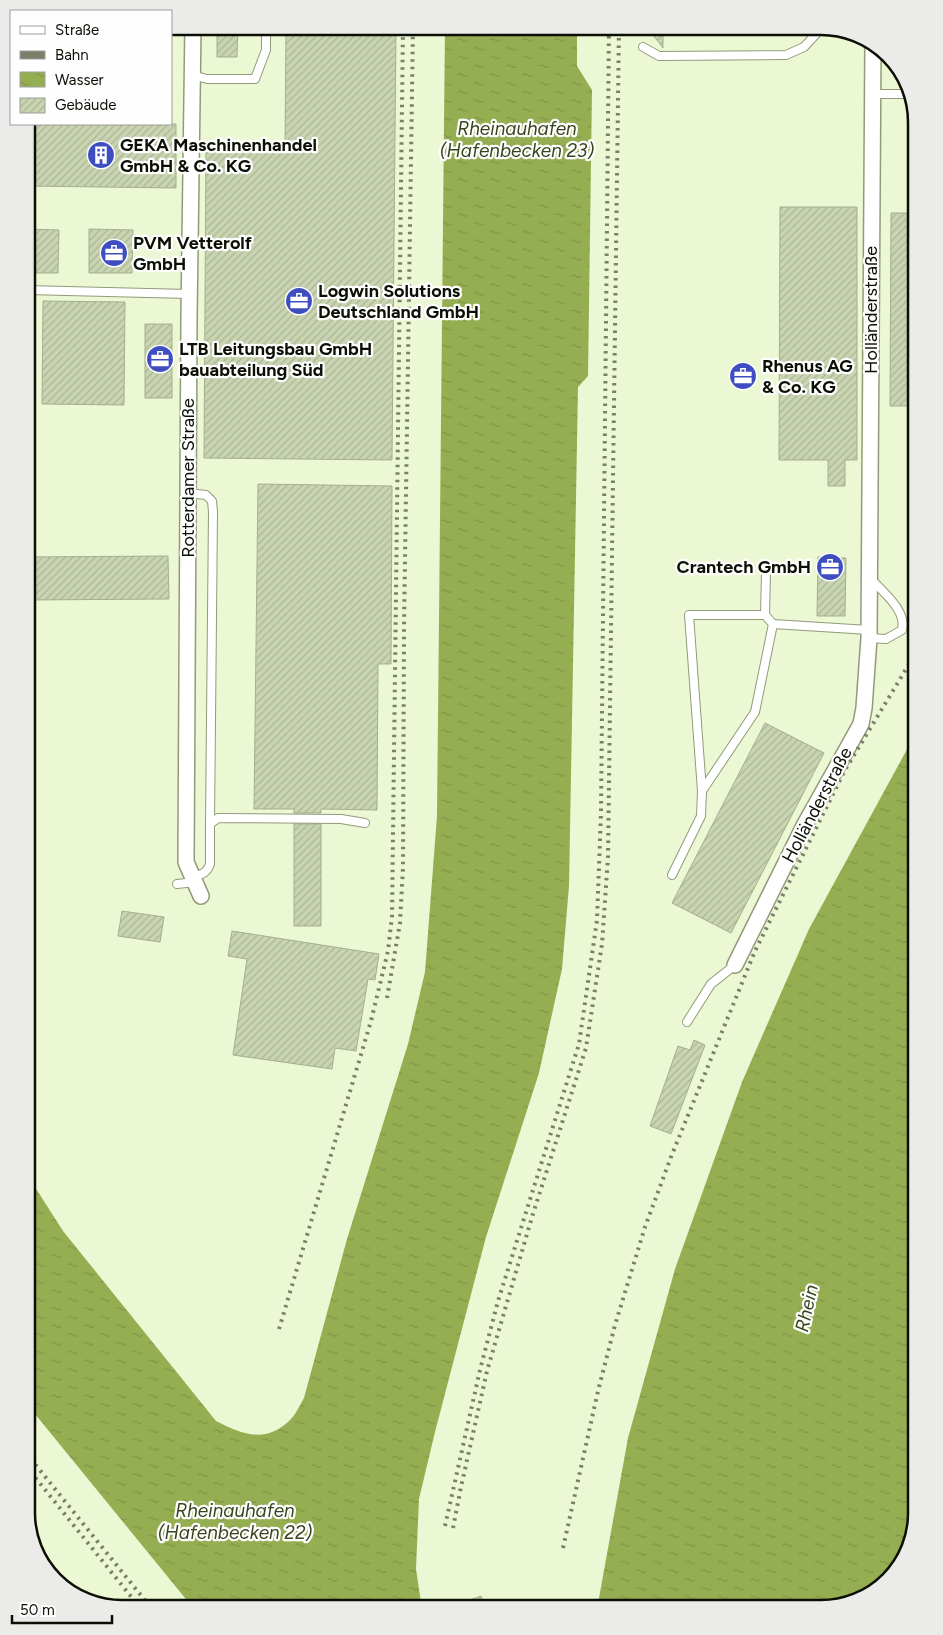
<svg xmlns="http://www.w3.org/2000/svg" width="943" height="1635" font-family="Figtree,sans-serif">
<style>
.water{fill:url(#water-ripples)}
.building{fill:url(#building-hatch);stroke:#a5af8e}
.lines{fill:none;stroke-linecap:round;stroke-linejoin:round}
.service-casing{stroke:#919b7a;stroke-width:10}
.minor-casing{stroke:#919b7a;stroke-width:18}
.service{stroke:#fff;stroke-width:8}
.minor{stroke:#fff;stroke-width:15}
.rail{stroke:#797f68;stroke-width:4;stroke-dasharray:2.5 5;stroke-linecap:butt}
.labels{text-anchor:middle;stroke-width:4.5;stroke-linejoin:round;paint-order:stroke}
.poi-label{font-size:18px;font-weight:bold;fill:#0c0f04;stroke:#fefefe;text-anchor:start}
.street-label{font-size:18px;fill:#0c0f04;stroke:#fefefe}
.water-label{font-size:19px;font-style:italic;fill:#39441d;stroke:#fefefe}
.rim{fill:none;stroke:#0c0f04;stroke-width:2.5}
</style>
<defs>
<pattern id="water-ripples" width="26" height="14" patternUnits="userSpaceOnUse" patternTransform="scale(1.25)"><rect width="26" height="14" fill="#96ae52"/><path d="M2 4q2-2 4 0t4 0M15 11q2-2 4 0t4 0" fill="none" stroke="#809446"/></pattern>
<pattern id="building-hatch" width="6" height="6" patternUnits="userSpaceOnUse" patternTransform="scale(1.25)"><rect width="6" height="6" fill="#c9d4b1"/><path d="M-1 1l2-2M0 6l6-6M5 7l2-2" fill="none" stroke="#abb597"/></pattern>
</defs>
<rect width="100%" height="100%" fill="#ecf7d3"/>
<g class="water">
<path d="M445,26H577V66L592,90L588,376L578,387L569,886L562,969L539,1073L486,1237L435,1432L419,1499L416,1569L422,1609H194L26,1403V1173L63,1231L216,1421C241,1434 265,1444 289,1421C295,1416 300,1405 304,1398L347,1239L408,1044L425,972L437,816Z"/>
<polygon points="917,731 917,1513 901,1566 863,1599 821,1609 597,1609 628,1438 675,1269 742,1082 809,929"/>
</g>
<g class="building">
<polygon points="217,26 238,26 237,57 217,57"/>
<polygon points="286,26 396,26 392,460 204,458 206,145 285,146"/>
<polygon points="646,26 663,26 663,48"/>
<polygon points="26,124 176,124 176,188 26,186"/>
<polygon points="780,207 857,207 857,460 845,460 845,486 828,486 828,460 779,460"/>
<polygon points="891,213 917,213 917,406 890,406"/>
<polygon points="26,229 59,230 58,273 26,273"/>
<polygon points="89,229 133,230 132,273 89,273"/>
<polygon points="43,301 125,302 124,405 42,404"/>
<rect x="145" y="324" width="27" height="74"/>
<polygon points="258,484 392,486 391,664 378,664 377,810 321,809 321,813 294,813 294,809 254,809"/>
<polygon points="168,556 169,599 26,600 26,557"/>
<polygon points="818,557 846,558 845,616 817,616"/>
<polygon points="765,723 824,753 731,933 672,903"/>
<rect x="294" y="824" width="27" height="102"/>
<polygon points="122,911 164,917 160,942 118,936"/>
<polygon points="232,931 379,954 375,980 368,979 356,1051 335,1048 332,1069 233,1055 247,959 228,956"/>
<polygon points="694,1040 705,1045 671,1134 650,1126 678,1046 690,1050"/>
<polygon points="481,1596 486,1609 450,1609 450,1607"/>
</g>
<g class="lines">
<g class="service-casing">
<g id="service">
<polyline points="643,47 659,56 786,55 804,47 817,33 817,26"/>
<polyline points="192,75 207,79 255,79 266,50 266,26"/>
<polyline points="872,94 910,94"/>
<polyline points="26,290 189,294"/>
<polyline points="188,493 206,495 212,501 213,512 210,824"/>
<polyline points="766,572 765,615 773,624 869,630"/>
<path d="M869,638L886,639L902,630C907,611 884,593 871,579"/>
<polyline points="702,791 755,712 773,624"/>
<polyline points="672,875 701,816 702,791 689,615 765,615"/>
<path d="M194,877C202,874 207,873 210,864V824L218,818L341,819L365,823"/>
<polyline points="177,884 196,882"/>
<polyline points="687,1022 711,984 735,965"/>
</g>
</g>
<g class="minor-casing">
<g id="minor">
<polyline points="193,26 189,317 186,862 201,896"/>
<polyline points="735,965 804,826 861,724 864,708 869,638 873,42"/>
</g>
</g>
<use href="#service" class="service"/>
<use href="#minor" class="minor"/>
<g class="rail">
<polyline points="387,998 400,923 403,868 404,627 413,26"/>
<polyline points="279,1329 371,1021 388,951 392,916 403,26"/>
<polyline points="26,1453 152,1609"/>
<polyline points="26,1466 141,1609"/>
<polyline points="445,1526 480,1370 498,1301 579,1044 597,920 601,813 609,26"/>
<polyline points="453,1528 461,1487 487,1371 532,1217 586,1048 602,944 608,857 619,26"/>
<polyline points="563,1548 598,1391 615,1325 645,1227 671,1157 755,951 845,770 917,651"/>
</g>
</g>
<defs>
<g id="building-disc" transform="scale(1.4375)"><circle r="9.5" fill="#3e4ec1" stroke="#fefefe"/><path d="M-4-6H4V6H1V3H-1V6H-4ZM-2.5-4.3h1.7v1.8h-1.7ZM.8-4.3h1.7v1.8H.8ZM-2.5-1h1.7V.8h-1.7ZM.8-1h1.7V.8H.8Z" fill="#fff"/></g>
<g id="office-disc" transform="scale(1.4375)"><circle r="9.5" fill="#3e4ec1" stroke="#fefefe"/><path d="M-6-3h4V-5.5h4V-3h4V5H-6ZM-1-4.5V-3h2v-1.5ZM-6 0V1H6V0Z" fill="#fff"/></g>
</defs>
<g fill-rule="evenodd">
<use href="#building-disc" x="101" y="155"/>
<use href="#office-disc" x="114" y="253"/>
<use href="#office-disc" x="299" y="301"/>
<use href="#office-disc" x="160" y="359"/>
<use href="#office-disc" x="743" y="376"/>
<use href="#office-disc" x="830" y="567"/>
</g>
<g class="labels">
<g class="poi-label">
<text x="120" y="151">GEKA Maschinenhandel<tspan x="120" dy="21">GmbH &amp; Co. KG</tspan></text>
<text x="133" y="249">PVM Vetterolf<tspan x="133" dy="21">GmbH</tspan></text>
<text x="318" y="297">Logwin Solutions<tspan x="318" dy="21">Deutschland GmbH</tspan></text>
<text x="179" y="355">LTB Leitungsbau GmbH<tspan x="179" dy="21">bauabteilung Süd</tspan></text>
<text x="762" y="372">Rhenus AG<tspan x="762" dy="21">&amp; Co. KG</tspan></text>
<text x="811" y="573" text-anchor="end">Crantech GmbH</text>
</g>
<g class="street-label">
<text transform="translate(871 310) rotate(-90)" y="6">Holländerstraße</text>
<text transform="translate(188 478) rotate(-90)" y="6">Rotterdamer Straße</text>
<text transform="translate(817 805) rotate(-62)" y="6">Holländerstraße</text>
</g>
<g class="water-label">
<text x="517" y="135">Rheinauhafen<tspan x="517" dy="22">(Hafenbecken 23)</tspan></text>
<text transform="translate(806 1308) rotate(-78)" y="7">Rhein</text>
<text x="235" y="1517">Rheinauhafen<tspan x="235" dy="22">(Hafenbecken 22)</tspan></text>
</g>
</g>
<path d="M0 0H943V1635H0ZM122 35H821A87 87 0 0 1 908 122V1513A87 87 0 0 1 821 1600H122A87 87 0 0 1 35 1513V122A87 87 0 0 1 122 35Z" fill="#ebebea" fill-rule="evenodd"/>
<path class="rim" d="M122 35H821A87 87 0 0 1 908 122V1513A87 87 0 0 1 821 1600H122A87 87 0 0 1 35 1513V122A87 87 0 0 1 122 35Z"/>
<rect x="10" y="10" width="162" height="115" fill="#fefefe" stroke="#9d9e9a"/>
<rect x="20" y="26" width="25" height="8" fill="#ffffff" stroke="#9d9e9a"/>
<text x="55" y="35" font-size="15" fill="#0c0f04">Straße</text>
<rect x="20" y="51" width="25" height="8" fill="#797f68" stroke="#9d9e9a"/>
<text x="55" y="60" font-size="15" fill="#0c0f04">Bahn</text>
<rect x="20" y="72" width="25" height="15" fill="url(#water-ripples)" stroke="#9d9e9a"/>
<text x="55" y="85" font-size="15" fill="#0c0f04">Wasser</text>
<rect x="20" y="98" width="25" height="15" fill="url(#building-hatch)" stroke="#9d9e9a"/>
<text x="55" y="110" font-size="15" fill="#0c0f04">Gebäude</text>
<path d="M12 1615v8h100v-8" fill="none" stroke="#0c0f04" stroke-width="2.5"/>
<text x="20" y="1615" font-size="15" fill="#0c0f04" stroke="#fefefe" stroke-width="4" paint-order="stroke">50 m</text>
</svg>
